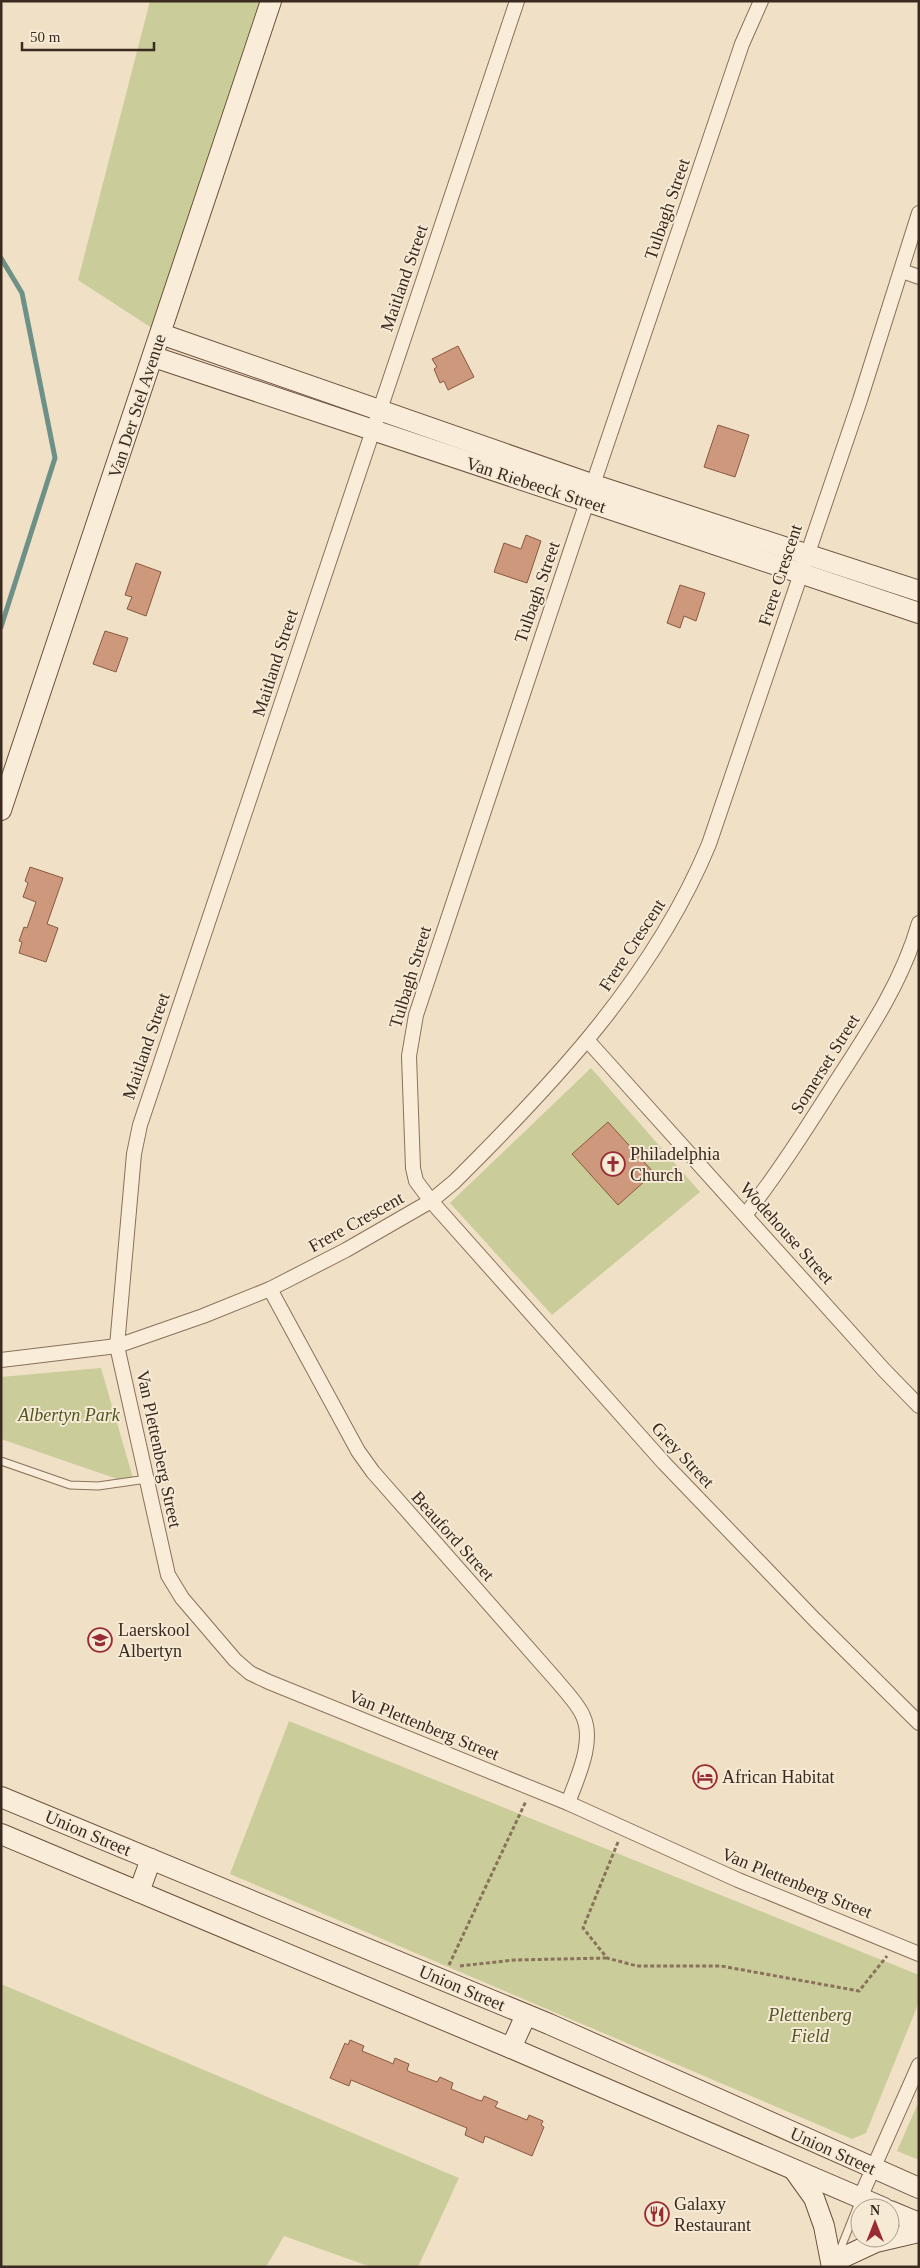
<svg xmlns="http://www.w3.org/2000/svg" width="920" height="2268" font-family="Georgia,serif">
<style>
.green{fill:#cacd99}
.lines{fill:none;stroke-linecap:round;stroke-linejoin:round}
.stream{stroke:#6d9186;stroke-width:5}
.building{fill:#cd987b;stroke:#895941}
.lane-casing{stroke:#8a715b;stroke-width:9}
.street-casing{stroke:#8a715b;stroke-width:16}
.secondary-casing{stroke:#6c523e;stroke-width:22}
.path{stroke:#8a715b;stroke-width:3;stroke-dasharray:4 2.5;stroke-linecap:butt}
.lane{stroke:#f9edd9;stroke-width:7}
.street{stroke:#f9edd9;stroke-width:14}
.secondary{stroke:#f9edd9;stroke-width:20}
.labels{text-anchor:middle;stroke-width:4;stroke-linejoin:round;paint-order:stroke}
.street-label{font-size:18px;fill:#3a2a1f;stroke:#f6ead5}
.poi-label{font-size:18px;fill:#3a2a1f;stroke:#f6ead5;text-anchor:start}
.park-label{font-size:18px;font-style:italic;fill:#4e5726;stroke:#f6ead5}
</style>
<rect width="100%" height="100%" fill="#efe0c6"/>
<g class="green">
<polygon points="150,1 271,1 161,334 78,280"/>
<polygon points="591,1068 700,1192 552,1315 450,1203"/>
<polygon points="101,1368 135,1485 1,1439 1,1377"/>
<polygon points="289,1721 919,1975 919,2002 866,2133 852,2139 230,1874"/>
<polygon points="1,1984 459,2178 418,2267 371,2267 284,2236 266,2267 1,2267"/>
<polygon points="919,2101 919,2160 897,2151"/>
</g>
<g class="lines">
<polyline class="stream" points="1,258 22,293 55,458 1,627"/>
</g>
<g class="building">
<polygon points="458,346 474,377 448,390 444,381 440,383 434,369 437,367 432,359"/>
<polygon points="718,425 749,435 735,477 704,467"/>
<polygon points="526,535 541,541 527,583 494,572 504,543 521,549"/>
<polygon points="136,563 161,572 146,616 127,609 132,597 125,595"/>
<polygon points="680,585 705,593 696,621 684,616 680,628 667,623"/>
<polygon points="105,631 128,638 116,672 93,664"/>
<polygon points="30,867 63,878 47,924 58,928 46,962 19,953 22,942 19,941 24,927 27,928 36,902 23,897 28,883 25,881"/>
<polygon points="608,1122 654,1173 618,1205 572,1154"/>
<polygon points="350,2040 364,2046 362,2051 389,2062 393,2064 395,2058 409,2064 407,2070 410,2072 437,2082 440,2077 453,2083 451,2089 478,2100 482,2101 484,2096 498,2102 495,2107 527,2120 529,2115 543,2121 541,2125 544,2127 532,2156 485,2136 483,2143 465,2135 467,2128 351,2080 349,2086 330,2078 345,2043 348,2045"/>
</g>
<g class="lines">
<g class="lane-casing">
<g id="lane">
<polyline points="1,1461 70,1485 98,1486 147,1479"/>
<polyline points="838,2255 860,2200"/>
</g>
</g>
<g class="street-casing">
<g id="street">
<polyline points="517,1 140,1125 134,1154 117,1346 168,1575 182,1598 235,1660 250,1673 269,1682 568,1803 738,1880 919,1954"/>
<path d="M761,1L742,44C633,368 522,690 416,1015L409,1056L413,1168L416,1181L431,1201L664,1463L815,1620L919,1723"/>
<polyline points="902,271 919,277"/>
<polyline points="588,1041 884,1370 919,1406"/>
<path d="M746,1214C778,1173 806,1129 834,1085C867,1034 902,983 919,923"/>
<path d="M270,1289L358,1451L373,1472L557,1681C566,1692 578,1704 583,1716C595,1742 577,1778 568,1803"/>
<path d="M1,1360L117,1346L203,1316L270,1289L346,1250L431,1201L454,1182C554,1083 654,977 709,844L860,400L919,213"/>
<polyline points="860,2198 919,2065"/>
</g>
</g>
<g class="secondary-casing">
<g id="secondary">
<polyline points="161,334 594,485 919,591"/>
<path d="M154,357C409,440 664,528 919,613"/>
<polyline points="1,810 271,1"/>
<polyline points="1,1797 549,2024 919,2188"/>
<polyline points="1,1834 511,2048 884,2208"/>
<polyline points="139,1892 151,1859"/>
<polyline points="511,2048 526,2015"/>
<polyline points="794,2170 814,2198 824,2226 832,2267"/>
<polyline points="890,2211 919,2223"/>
<polyline points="835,2261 876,2242 919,2232"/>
</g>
</g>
<g class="path">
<polyline points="618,1842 583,1928 607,1958 637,1966 721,1966 859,1991 887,1956"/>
<polyline points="449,1965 526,1801"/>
<polyline points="460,1966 514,1960 606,1958"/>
</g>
<use href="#lane" class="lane"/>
<use href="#street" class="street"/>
<use href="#secondary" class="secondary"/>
</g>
<defs>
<g id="church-ring" transform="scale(1.25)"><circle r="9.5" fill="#f6ead5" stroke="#992b33" stroke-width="1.5"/><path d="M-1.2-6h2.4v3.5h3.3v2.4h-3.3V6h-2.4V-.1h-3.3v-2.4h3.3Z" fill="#992b33"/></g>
<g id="school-ring" transform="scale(1.25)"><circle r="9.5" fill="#f6ead5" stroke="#992b33" stroke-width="1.5"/><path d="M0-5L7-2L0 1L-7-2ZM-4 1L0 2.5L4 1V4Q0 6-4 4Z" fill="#992b33"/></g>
<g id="hotel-ring" transform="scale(1.25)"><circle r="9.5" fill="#f6ead5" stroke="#992b33" stroke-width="1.5"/><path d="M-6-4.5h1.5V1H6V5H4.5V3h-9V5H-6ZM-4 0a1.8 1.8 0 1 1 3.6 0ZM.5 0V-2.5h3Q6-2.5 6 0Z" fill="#992b33"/></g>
<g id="restaurant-ring" transform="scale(1.25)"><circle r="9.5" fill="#f6ead5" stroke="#992b33" stroke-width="1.5"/><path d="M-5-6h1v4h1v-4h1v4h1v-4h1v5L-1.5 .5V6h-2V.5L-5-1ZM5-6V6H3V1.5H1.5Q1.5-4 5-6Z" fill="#992b33"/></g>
</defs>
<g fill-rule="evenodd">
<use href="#church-ring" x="613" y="1164"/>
<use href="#school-ring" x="100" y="1640"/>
<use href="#hotel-ring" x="705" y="1777"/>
<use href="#restaurant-ring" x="657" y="2214"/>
</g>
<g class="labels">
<g class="street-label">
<text transform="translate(667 209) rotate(-71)" y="6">Tulbagh Street</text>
<text transform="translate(404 278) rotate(-71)" y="6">Maitland Street</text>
<text transform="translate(137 406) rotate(-72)" y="6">Van Der Stel Avenue</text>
<text transform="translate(536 485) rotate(18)" y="6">Van Riebeeck Street</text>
<text transform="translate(780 575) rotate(-72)" y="6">Frere Crescent</text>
<text transform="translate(537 592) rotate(-71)" y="6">Tulbagh Street</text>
<text transform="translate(275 663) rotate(-72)" y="6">Maitland Street</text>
<text transform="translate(632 945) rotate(-57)" y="6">Frere Crescent</text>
<text transform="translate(410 977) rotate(-73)" y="6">Tulbagh Street</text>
<text transform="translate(146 1046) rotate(-71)" y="6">Maitland Street</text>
<text transform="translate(825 1064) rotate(-58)" y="6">Somerset Street</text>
<text transform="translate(356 1222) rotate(-29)" y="6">Frere Crescent</text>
<text transform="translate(787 1233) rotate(48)" y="6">Wodehouse Street</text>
<text transform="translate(159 1449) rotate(78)" y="6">Van Plettenberg Street</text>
<text transform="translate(683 1455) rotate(47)" y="6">Grey Street</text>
<text transform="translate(453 1536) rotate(48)" y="6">Beauford Street</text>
<text transform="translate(424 1725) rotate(22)" y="6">Van Plettenberg Street</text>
<text transform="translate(88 1833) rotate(23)" y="6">Union Street</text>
<text transform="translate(797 1883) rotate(22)" y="6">Van Plettenberg Street</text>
<text transform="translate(462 1988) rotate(23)" y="6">Union Street</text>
<text transform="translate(833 2151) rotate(24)" y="6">Union Street</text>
</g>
<g class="poi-label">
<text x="630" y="1160">Philadelphia<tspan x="630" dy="21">Church</tspan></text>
<text x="118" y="1636">Laerskool<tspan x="118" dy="21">Albertyn</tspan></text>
<text x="722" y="1783">African Habitat</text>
<text x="674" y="2210">Galaxy<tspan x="674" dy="21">Restaurant</tspan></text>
</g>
<g class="park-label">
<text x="69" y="1421">Albertyn Park</text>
<text x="810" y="2021">Plettenberg<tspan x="810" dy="21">Field</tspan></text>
</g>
</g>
<rect width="920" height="2268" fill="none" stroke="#3a2a1f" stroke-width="5"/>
<g transform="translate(875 2223)"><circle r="24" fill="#f6ead5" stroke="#ab9d8c"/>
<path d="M0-4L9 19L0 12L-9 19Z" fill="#992b33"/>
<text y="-8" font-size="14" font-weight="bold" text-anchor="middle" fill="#3a2a1f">N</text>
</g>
<path d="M22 42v8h132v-8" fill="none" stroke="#3a2a1f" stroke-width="2.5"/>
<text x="30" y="42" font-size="15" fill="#3a2a1f" stroke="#f6ead5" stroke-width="4" paint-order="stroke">50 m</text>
</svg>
